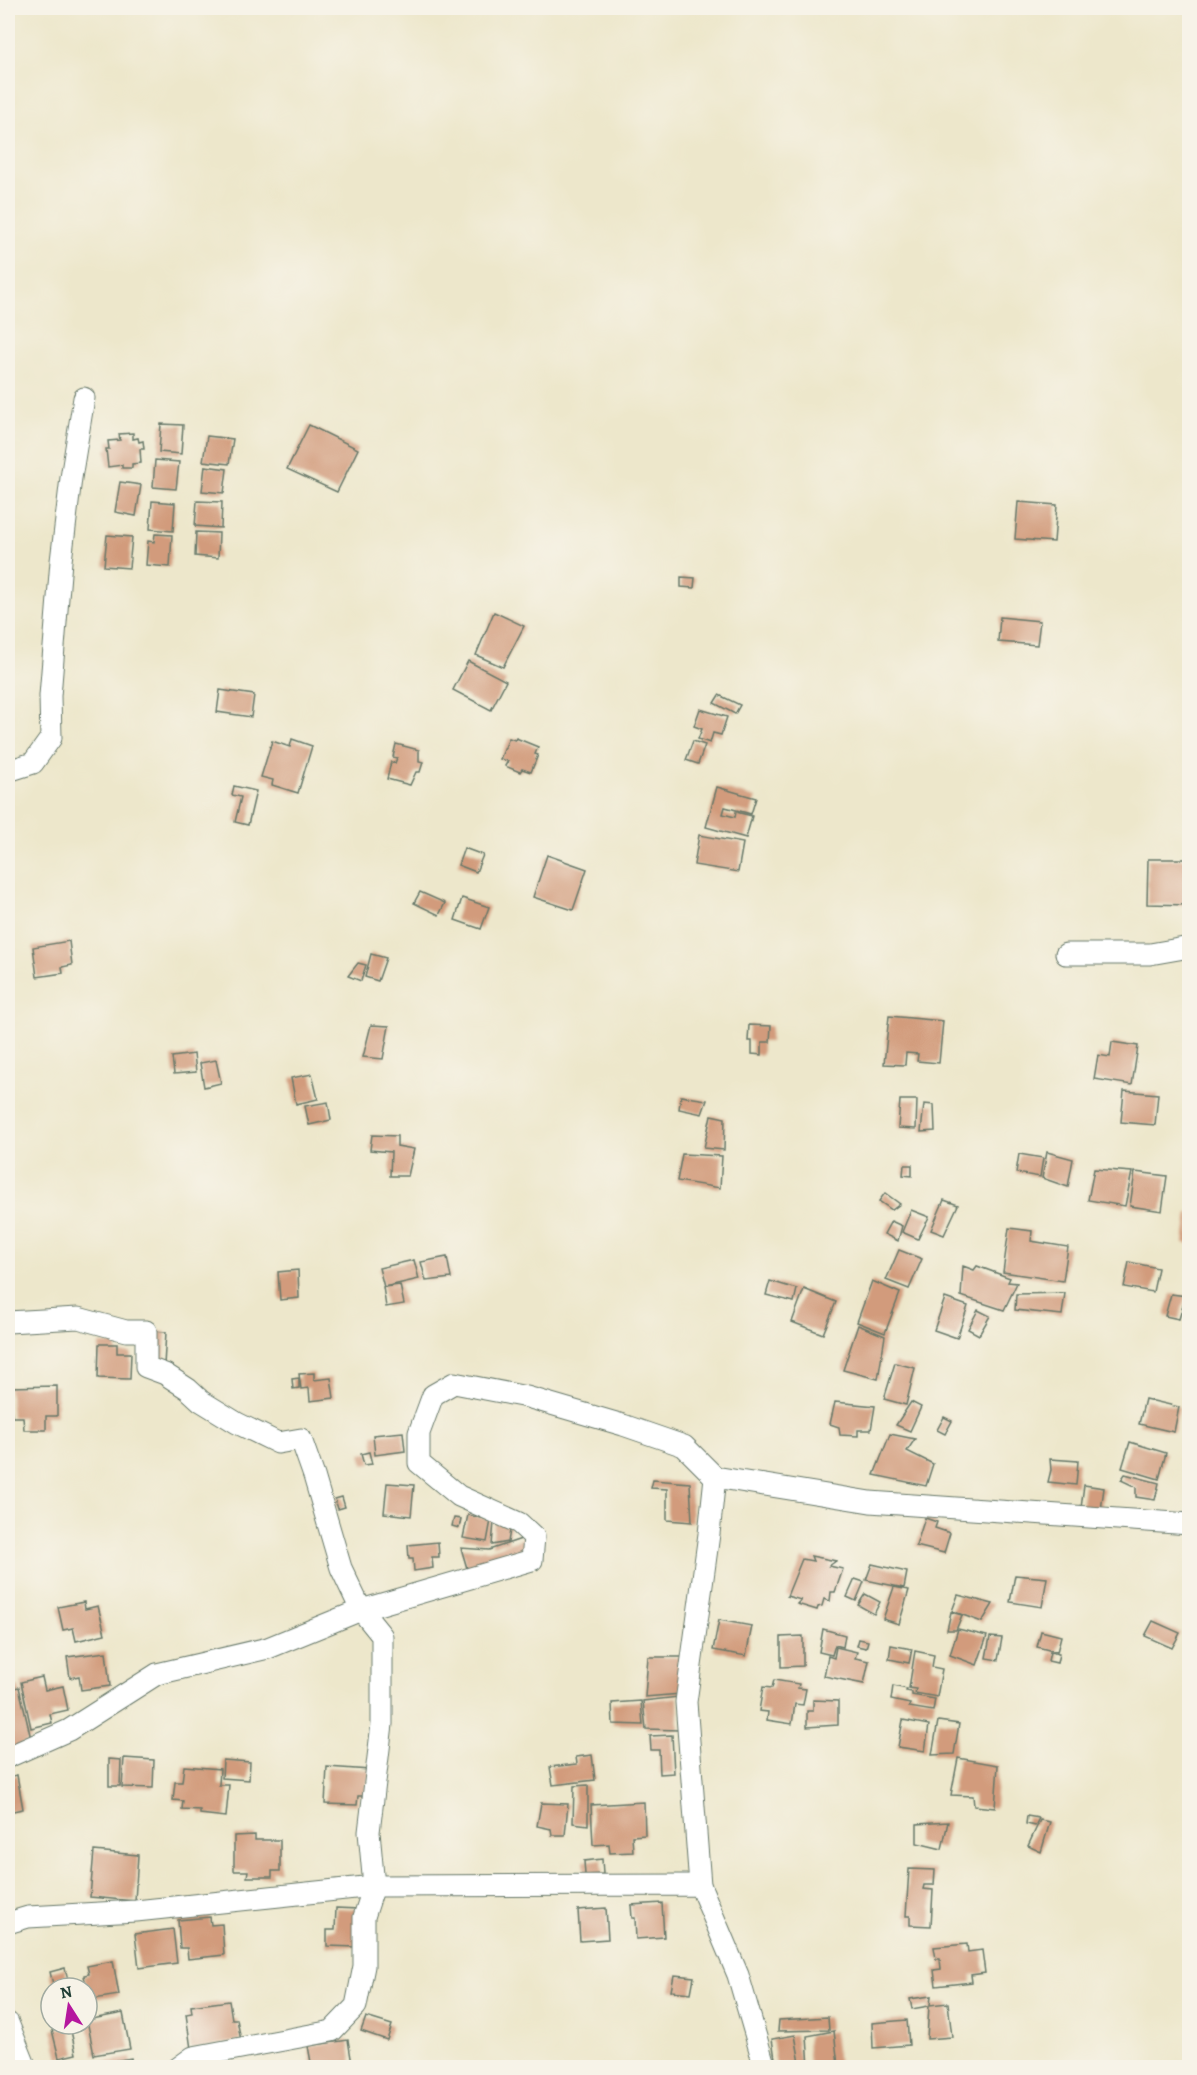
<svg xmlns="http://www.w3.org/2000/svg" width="1197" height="2075" font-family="Alegreya,serif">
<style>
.building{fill:#d29b7c}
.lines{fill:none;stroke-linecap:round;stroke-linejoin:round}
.minor-casing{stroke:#677869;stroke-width:23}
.minor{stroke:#fff;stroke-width:21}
</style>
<rect width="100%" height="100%" fill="#f7f3e8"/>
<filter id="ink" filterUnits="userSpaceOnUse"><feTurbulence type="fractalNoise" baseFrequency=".0167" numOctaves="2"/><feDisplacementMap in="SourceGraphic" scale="12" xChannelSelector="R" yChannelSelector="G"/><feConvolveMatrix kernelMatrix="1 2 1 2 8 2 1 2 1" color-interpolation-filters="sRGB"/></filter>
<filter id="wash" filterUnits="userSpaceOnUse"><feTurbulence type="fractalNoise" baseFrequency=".008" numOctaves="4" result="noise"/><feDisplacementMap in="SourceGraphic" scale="24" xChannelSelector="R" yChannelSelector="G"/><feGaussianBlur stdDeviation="1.35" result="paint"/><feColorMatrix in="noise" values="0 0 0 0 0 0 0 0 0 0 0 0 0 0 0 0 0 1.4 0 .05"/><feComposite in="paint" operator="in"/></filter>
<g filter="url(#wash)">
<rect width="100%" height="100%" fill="#ede7cb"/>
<g id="blocks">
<g class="building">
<polygon points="161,424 183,425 181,454 159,452"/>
<polygon points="309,425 358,449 337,492 287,469"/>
<polygon points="133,433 133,439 138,438 139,442 143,441 144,449 140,449 141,463 132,464 132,468 122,468 122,465 108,467 106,449 109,449 108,441 120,440 119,434"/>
<polygon points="207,436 233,439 229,464 203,461"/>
<polygon points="155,460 179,462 176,489 153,487"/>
<polygon points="205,466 227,469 224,493 202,491"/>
<polygon points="120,482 141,485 136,516 115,512"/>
<polygon points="152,501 175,503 173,531 150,529"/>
<polygon points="197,501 222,502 221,528 195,526"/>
<polygon points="1018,502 1057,505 1054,542 1015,539"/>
<polygon points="196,532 219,533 218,558 195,556"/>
<polygon points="155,534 172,535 170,567 146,565 148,541 154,542"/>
<polygon points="107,535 132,537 129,568 104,566"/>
<polygon points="681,577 695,578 694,588 681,587"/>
<polygon points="494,612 524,626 503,667 476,655"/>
<polygon points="1000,617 1040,621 1037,645 998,642"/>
<polygon points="468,661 506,681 491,710 453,690"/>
<polygon points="220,690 254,695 251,717 217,712"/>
<polygon points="719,695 740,705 735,714 714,703"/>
<polygon points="700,709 727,717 721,735 713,733 710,743 698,739 702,729 694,726"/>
<polygon points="509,738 515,740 516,738 538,747 535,754 538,755 531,772 522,769 520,772 505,766 508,761 500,759"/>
<polygon points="292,739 312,746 298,793 272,785 273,780 261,777 272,741 290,747"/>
<polygon points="693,741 705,745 698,764 686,760"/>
<polygon points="396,744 419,750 419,761 423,762 420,772 416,772 410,785 387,779 391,762 395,763 397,758 393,757"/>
<polygon points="234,786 256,791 248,825 235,822 241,797 232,795"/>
<polygon points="717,787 756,798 751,814 725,807 723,814 735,817 736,812 752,816 746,838 706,827"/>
<polygon points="699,835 743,843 738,872 694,865"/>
<polygon points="464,848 483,855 476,872 458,865"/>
<polygon points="547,855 587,869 573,910 533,897"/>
<polygon points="1148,859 1190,859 1190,905 1147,904"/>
<polygon points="420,892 445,903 439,915 414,903"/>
<polygon points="462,898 489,907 481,929 455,920"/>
<polygon points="69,941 72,965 62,967 63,973 37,977 33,947"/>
<polygon points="371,954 386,958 378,981 365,977"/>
<polygon points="358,963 366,965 361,981 348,976"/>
<polygon points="889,1016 943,1021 939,1063 917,1061 918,1054 906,1053 905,1065 884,1064"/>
<polygon points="371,1025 389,1026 383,1059 363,1057"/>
<polygon points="749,1025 771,1026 770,1042 762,1042 762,1055 752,1054 752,1041 748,1041"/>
<polygon points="1112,1042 1138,1046 1132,1085 1094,1079 1098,1055 1110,1057"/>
<polygon points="194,1054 196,1072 174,1074 172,1057"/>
<polygon points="216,1060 221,1083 204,1087 200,1063"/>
<polygon points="312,1074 318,1099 296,1104 291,1078"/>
<polygon points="1124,1091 1158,1094 1155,1125 1121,1122"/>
<polygon points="681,1096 707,1100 702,1114 679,1109"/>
<polygon points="900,1100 917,1100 916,1129 898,1128"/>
<polygon points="328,1102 331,1120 309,1125 305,1106"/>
<polygon points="924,1104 934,1105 935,1131 921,1132"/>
<polygon points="711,1115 725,1118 724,1150 704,1148"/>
<polygon points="372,1135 397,1136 397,1146 414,1149 408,1176 390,1176 391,1152 370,1150"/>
<polygon points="1047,1152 1073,1159 1068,1187 1042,1178"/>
<polygon points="682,1154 722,1156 720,1188 677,1181"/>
<polygon points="1019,1154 1043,1158 1040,1177 1016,1173"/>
<polygon points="904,1165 912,1165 912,1176 903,1175"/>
<polygon points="1094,1169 1132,1172 1125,1206 1088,1200"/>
<polygon points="1135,1172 1167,1176 1162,1211 1130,1206"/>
<polygon points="885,1193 900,1204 892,1210 879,1201"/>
<polygon points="944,1200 958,1205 944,1235 931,1230"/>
<polygon points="911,1210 929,1217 918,1239 902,1232"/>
<polygon points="1188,1213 1190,1213 1190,1244 1184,1243"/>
<polygon points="891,1221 902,1226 898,1241 884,1234"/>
<polygon points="1009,1228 1032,1231 1031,1241 1068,1247 1063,1281 1003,1272"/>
<polygon points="899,1250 922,1259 909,1289 886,1280"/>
<polygon points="447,1257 451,1278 426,1281 421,1262"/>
<polygon points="414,1260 419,1279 384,1287 379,1268"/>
<polygon points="1129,1262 1158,1268 1153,1292 1124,1287"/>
<polygon points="963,1266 974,1270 977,1266 1010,1278 1008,1282 1017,1283 1004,1310 961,1296"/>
<polygon points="298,1270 299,1298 280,1300 278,1272"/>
<polygon points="770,1281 797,1289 794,1302 766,1295"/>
<polygon points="872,1281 900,1293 885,1333 857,1322"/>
<polygon points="400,1285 404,1304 386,1307 383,1287"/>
<polygon points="804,1289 836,1302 823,1334 792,1322"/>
<polygon points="1065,1293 1062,1315 1015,1310 1016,1294"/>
<polygon points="1171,1294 1186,1296 1179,1319 1165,1316"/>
<polygon points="945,1298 968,1306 957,1338 934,1330"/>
<polygon points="978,1310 990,1316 979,1335 968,1329"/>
<polygon points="858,1325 885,1336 878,1379 843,1370"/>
<polygon points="151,1331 166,1332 164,1365 149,1364"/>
<polygon points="99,1344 117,1344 117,1353 131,1353 130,1379 98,1378"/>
<polygon points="895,1363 915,1368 906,1405 884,1399"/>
<polygon points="314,1373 314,1380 331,1378 334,1398 310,1401 309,1388 301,1389 299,1374"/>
<polygon points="299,1378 299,1388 293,1389 292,1379"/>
<polygon points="57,1386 57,1416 46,1416 46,1430 24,1430 23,1417 12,1417 9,1387"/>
<polygon points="1145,1399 1179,1407 1174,1432 1139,1424"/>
<polygon points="835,1402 875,1406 871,1430 858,1430 858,1436 840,1435 839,1427 830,1424"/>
<polygon points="911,1402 921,1407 910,1431 896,1425"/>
<polygon points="944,1417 952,1421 945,1434 937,1430"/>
<polygon points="403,1432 405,1451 375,1455 373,1435"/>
<polygon points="890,1434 915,1439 907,1451 933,1464 926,1486 874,1475"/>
<polygon points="1130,1442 1166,1453 1159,1479 1122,1468"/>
<polygon points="369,1452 372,1464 364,1465 361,1454"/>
<polygon points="1050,1459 1078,1461 1076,1485 1048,1482 1051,1470"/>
<polygon points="1125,1474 1159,1483 1155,1500 1136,1497 1136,1487 1121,1480"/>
<polygon points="653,1480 690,1483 692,1522 667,1520 667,1489 651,1488"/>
<polygon points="387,1483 414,1485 411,1516 384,1513"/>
<polygon points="1084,1485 1104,1488 1101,1510 1081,1508"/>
<polygon points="342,1497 345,1507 338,1509 335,1499"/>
<polygon points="468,1515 491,1520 487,1542 463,1538"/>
<polygon points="454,1518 461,1519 459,1528 452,1526"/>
<polygon points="925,1518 937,1522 935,1528 950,1533 944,1553 916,1546"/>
<polygon points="494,1522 511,1524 508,1542 492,1545"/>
<polygon points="527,1537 527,1560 469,1575 461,1548 489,1550"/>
<polygon points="438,1542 439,1557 432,1557 433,1568 414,1571 413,1559 409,1559 408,1545"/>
<polygon points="811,1556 836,1561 829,1566 843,1569 835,1592 831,1592 830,1601 824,1599 822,1606 818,1607 817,1610 797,1604 801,1600 787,1596 802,1559 813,1561"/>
<polygon points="872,1564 907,1572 904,1588 866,1580"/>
<polygon points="1015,1575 1047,1578 1042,1607 1010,1602"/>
<polygon points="855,1579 864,1582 856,1601 847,1597"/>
<polygon points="894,1587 909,1590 899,1624 883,1619"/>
<polygon points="865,1594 880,1602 874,1614 858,1605"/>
<polygon points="958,1595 993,1604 982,1622 952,1611"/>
<polygon points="84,1602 85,1609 98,1606 105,1634 76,1641 73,1628 63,1630 58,1607"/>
<polygon points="951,1612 962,1615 956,1630 947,1630"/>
<polygon points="719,1620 752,1626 746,1656 713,1650"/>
<polygon points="1153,1621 1180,1633 1172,1648 1145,1636"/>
<polygon points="823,1629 845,1635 843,1647 835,1645 832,1655 819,1652"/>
<polygon points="958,1629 987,1636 977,1665 950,1655"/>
<polygon points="1041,1631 1061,1636 1057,1652 1037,1647"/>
<polygon points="803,1636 803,1666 781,1667 781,1637"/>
<polygon points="990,1637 1002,1638 998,1660 986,1658"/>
<polygon points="859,1639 868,1641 866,1648 857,1646"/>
<polygon points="891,1645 912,1649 909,1663 889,1659"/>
<polygon points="836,1647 857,1652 855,1658 869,1661 864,1684 824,1676 828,1656 834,1658"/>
<polygon points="915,1651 934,1655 932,1667 942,1669 937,1697 915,1693 916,1689 909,1688"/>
<polygon points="106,1652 110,1686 81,1690 79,1676 70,1678 67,1657"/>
<polygon points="1050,1652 1059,1654 1057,1663 1048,1661"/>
<polygon points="648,1657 685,1657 681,1694 645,1697"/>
<polygon points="42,1677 45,1690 63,1686 68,1710 50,1714 52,1723 31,1728 21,1682"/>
<polygon points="774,1680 799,1684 798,1688 806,1689 803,1705 795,1704 792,1724 767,1720 768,1712 759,1711 763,1687 772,1688"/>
<polygon points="893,1686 907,1689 906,1691 912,1692 912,1695 935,1699 933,1711 909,1707 910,1704 891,1700"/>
<polygon points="19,1687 31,1739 11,1751 8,1737 8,1689"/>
<polygon points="678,1697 679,1730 646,1729 643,1701"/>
<polygon points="813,1700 838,1701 838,1725 807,1727 807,1711 813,1711"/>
<polygon points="641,1701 643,1725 613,1724 612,1703"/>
<polygon points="903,1720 929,1725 925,1751 898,1747"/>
<polygon points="938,1721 959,1724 954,1754 932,1755"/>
<polygon points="672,1735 674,1773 660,1774 659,1750 651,1750 650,1736"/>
<polygon points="592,1755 595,1780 553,1785 550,1767 577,1764 576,1757"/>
<polygon points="124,1758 154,1760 153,1788 122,1787"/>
<polygon points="958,1758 998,1765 995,1808 974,1806 973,1796 951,1795"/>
<polygon points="109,1759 121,1760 120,1786 109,1786"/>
<polygon points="223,1760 250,1762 249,1780 222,1778"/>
<polygon points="184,1766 220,1769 219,1785 229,1785 226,1817 200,1814 200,1810 182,1809 183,1801 173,1800 175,1782 182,1782"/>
<polygon points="327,1767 370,1770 365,1796 358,1796 357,1805 325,1804"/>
<polygon points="17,1775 23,1809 8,1812 8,1777"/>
<polygon points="588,1785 588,1825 573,1823 574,1786"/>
<polygon points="644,1802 645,1835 632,1836 633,1852 610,1853 609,1844 593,1845 591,1805"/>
<polygon points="541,1803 568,1804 565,1835 552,1835 551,1829 537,1826"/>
<polygon points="1027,1816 1039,1818 1035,1826 1026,1824"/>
<polygon points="1040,1820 1050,1822 1041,1852 1028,1846"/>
<polygon points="948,1822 942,1849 917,1843 917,1824"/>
<polygon points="255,1835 255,1840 280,1840 280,1871 272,1871 272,1877 247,1877 248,1871 234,1871 234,1836"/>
<polygon points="94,1851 138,1855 135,1901 90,1897"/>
<polygon points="602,1859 603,1874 585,1875 584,1861"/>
<polygon points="909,1869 935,1870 934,1885 924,1885 923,1889 933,1890 931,1926 910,1925 910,1916 906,1916"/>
<polygon points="662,1903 664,1937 636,1939 635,1918 632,1918 631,1905"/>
<polygon points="336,1908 359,1909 357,1947 327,1946 327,1930 335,1930"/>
<polygon points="606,1908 608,1939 580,1941 578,1910"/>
<polygon points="210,1917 211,1925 222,1924 224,1955 188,1959 187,1948 180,1948 178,1920"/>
<polygon points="173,1929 177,1963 139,1968 135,1934"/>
<polygon points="967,1944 968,1952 982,1950 985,1973 971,1975 972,1982 936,1986 934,1970 941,1969 940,1959 936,1959 934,1947"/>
<polygon points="113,1961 119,1995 88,2000 84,1975 89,1974 87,1966"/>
<polygon points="65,1968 70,1988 54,1988 50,1972"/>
<polygon points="674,1975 694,1977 691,1993 671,1991"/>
<polygon points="931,1996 930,2005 948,2003 952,2037 927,2039 929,2006 912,2009 910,1999"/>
<polygon points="229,2001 232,2019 237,2019 241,2041 191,2049 186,2014 192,2013 191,2006"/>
<polygon points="123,2013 130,2049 94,2055 87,2020"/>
<polygon points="366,2017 392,2025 387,2040 361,2031"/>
<polygon points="828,2017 829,2030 778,2031 779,2020"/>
<polygon points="907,2020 909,2045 873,2048 872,2023"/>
<polygon points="70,2026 76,2054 59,2058 52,2030"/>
<polygon points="834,2031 838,2065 809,2068 807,2036"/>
<polygon points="795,2035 800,2063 776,2065 772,2039"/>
<polygon points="348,2040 352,2064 333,2068 312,2068 308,2046"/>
<polygon points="131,2058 132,2068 96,2068 95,2064"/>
</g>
</g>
</g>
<g filter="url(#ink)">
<use href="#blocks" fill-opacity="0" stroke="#677869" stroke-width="1.5"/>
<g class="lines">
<g class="minor-casing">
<g id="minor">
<polyline points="8,771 33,763 51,738 50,696 61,561 71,478 84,398"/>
<polyline points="1066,954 1150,954 1190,947"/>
<polyline points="8,1322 78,1318 126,1331 146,1331 146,1367 165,1374 188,1389 201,1401 237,1423 278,1443 301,1439 314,1476 341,1568 361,1610 382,1636 382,1724 369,1832 374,1886 364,1917 364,1966 356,2006 332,2031 193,2057 178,2068"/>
<polyline points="715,1477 870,1502 1190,1524"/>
<polyline points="8,1757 69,1730 157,1674 268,1648 361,1610 532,1560 534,1537 519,1523 459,1496 419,1463 419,1433 433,1395 454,1383 527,1397 623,1425 684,1446 715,1477 709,1534 686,1702 700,1885"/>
<polyline points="8,1923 28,1917 136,1911 374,1886 700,1885 738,1975 765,2068"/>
<polyline points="8,2023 26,2068"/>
</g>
</g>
<use href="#minor" class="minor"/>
</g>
</g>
<rect width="1197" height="2075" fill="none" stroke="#f7f3e8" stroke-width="30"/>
<g transform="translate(69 2006) rotate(348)"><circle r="28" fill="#f7f3e8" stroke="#a1aaa0" stroke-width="1.5"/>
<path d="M0-4.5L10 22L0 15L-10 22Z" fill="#b5179e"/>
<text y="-9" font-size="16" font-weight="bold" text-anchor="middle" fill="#1f3d34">N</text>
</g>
</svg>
